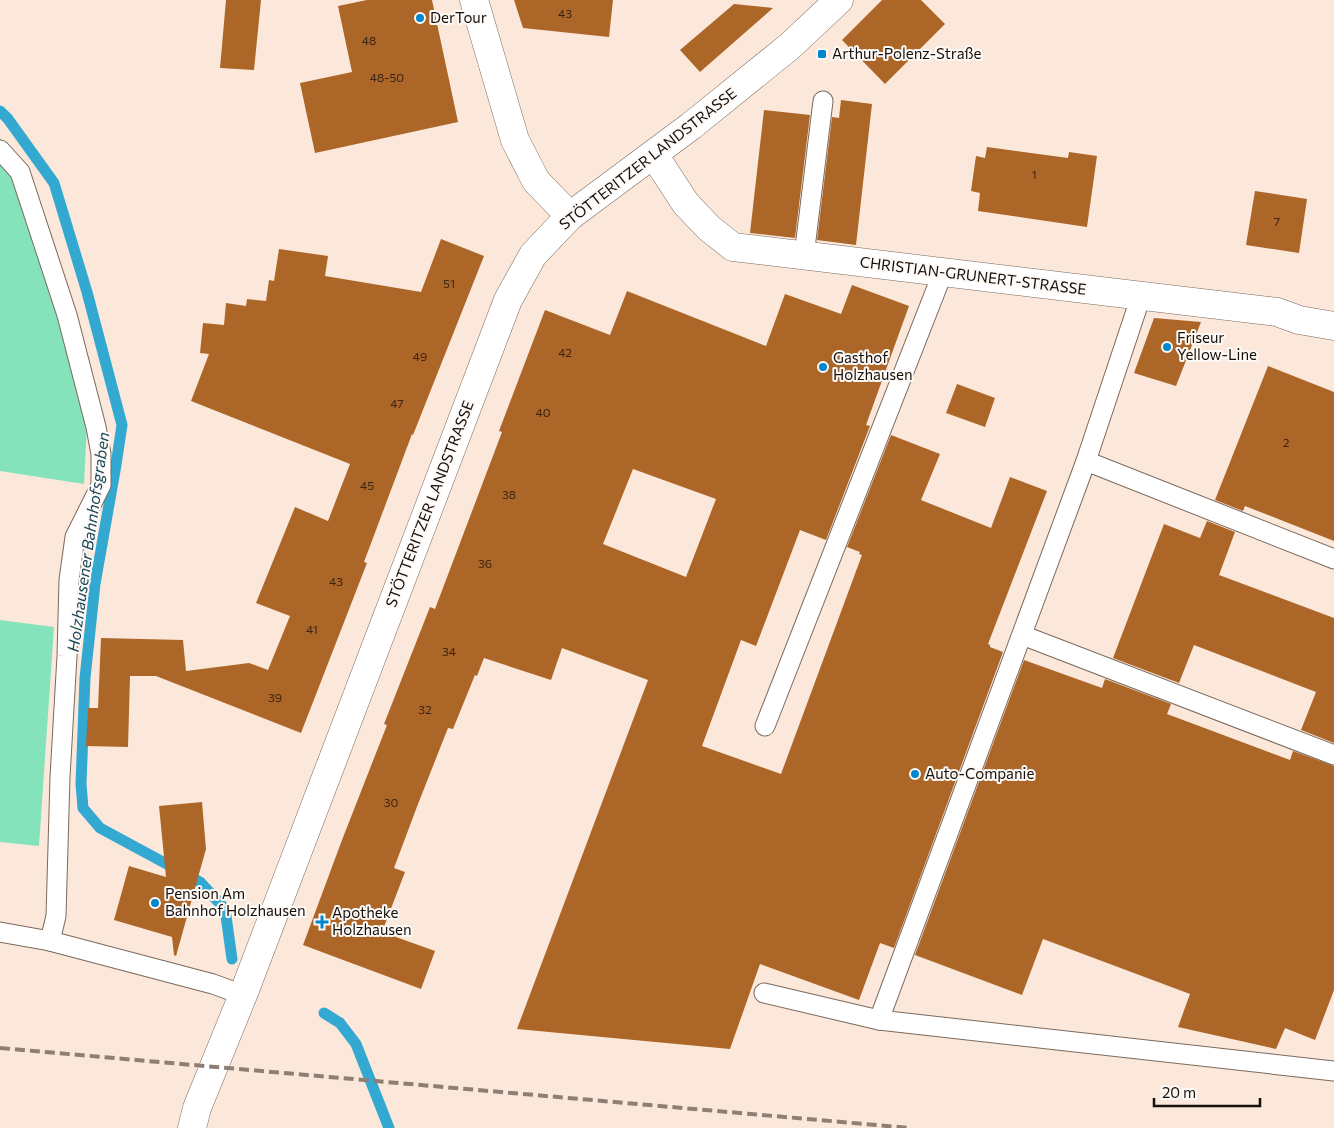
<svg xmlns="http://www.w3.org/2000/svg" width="1334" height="1128" font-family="Commissioner,sans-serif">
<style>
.green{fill:#85e3bb}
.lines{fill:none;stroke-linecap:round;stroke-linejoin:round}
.stream{stroke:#33a9d2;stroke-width:11}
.building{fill:#ac6628;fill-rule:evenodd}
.service-casing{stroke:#7a695c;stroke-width:21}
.minor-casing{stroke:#7a695c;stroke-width:29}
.tertiary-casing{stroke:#7a695c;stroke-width:29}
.secondary-casing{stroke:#7a695c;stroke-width:29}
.service{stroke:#fff;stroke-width:19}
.minor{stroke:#fff;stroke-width:28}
.tertiary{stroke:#fff;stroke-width:28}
.secondary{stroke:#fff;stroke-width:28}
.rail{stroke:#8d7f75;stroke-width:4;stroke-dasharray:10 5;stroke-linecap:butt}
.poi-dot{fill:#0086cd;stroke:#fdf9f6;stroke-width:2}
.labels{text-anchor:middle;stroke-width:4;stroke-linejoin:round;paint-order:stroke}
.number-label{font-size:12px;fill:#3c2512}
.poi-label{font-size:15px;fill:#160f0a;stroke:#fdf9f6;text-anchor:start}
.street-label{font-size:15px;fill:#160f0a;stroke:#fdf9f6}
.water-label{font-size:16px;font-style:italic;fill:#174759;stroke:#fdf9f6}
</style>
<rect width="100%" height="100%" fill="#fce8da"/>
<g class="green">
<polygon points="0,138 24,163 87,425 84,484 0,471"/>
<polygon points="0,620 54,627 39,846 0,842"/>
</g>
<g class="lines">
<g class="stream">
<polyline points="0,111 8,119 54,183 87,292 122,425 116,465 95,584 85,678 81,784 83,808 100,828 200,882 225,909 232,959"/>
<polyline points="324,1013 340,1023 356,1044 389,1128"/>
</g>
</g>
<g class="building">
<polygon points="226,0 261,0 254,70 220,68"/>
<polygon points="367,0 432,0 458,122 315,153 300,83 352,72 338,6"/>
<polygon points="514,0 613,0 609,37 523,28"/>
<polygon points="882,0 921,0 945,24 885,84 842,40"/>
<polygon points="734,4 773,8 700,72 680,50"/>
<polygon points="841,100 872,104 856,245 817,240 832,117 839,118"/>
<polygon points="764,110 810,115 795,238 750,233"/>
<polygon points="987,147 1068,158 1069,152 1097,156 1087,227 978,211 980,193 971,191 976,156 985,158"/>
<polygon points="1255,191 1307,199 1299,253 1246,245"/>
<polygon points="441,239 484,256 413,435 412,434 364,562 367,563 301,733 156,676 130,676 128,747 86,746 88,708 98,708 101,638 183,640 186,671 249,663 268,670 290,616 256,603 295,507 328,521 350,464 191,401 209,354 200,353 203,323 224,325 226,303 246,306 247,299 266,301 269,280 274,281 279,249 328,256 325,276 421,292"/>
<path d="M852,285L909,306L866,425L870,426L826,540L800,530L756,646L741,640L702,746L781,774L862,555L859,554L860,552L847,547L891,435L940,454L921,500L991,528L1010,477L1047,491L988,644L990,645V647L1003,652L894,948L880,943L859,1000L760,964L730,1049L517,1029L648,680L562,648L551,680L484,658L477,676L475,675L453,729L448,728L418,804L394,868L405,872L382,932L435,951L421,989L303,945L342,840L387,725L384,724L430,607L435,609L502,432L499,431L545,310L610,335L627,291L766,346L785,294L841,314ZM633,469L716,499L686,577L603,544Z"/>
<polygon points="1154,318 1201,322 1176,386 1134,373"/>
<polygon points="1268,366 1334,392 1334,541 1245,506 1243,511 1215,500"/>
<polygon points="957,384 995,398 985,427 946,413"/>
<polygon points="1207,521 1235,532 1219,575 1334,618 1334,743 1301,730 1316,692 1194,645 1179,683 1113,658 1164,524 1200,538"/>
<polygon points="1024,660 1102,688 1105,679 1171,704 1167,714 1290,760 1293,751 1334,766 1334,990 1315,1040 1285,1028 1276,1049 1178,1027 1190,994 1043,939 1022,995 915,955"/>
<polygon points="202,802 206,849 176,956 174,955 172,937 114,920 129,866 166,877 159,806"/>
</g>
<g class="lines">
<g class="service-casing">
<g id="service">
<polyline points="0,150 20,172 67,315 96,427 101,454 101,485 75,537 69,580 67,656 60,777 56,916 50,941"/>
<polyline points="804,256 823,101"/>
<polyline points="1141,296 1086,461 1334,559"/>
<polyline points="1086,461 879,1020 1334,1071"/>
<polyline points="1022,635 1334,755"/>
<polyline points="765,726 943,272"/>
<polyline points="0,932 50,941 213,984 243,995"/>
<polyline points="764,993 879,1020"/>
</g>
</g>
<g class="minor-casing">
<polyline id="minor" points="654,155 686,204 709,228 733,247 1277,312 1299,320 1334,326"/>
</g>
<g class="tertiary-casing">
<polyline id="tertiary" points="474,0 515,140 536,181 570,216"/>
</g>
<g class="secondary-casing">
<polyline id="secondary" points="192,1128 197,1108 243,995 508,300 533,255 570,216 691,126 790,46 839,0"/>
</g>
<use href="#service" class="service"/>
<use href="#minor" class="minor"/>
<use href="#tertiary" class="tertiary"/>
<use href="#secondary" class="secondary"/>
<polyline class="rail" points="0,1048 910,1128"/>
</g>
<g class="poi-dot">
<circle cx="420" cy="18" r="5"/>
<rect x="817" y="49" width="10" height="10" rx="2.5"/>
<circle cx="1167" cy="347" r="5"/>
<circle cx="823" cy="367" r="5"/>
<circle cx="915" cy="774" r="5"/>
<circle cx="155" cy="903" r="5"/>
<path d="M319.5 914.5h5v5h5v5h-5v5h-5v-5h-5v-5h5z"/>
</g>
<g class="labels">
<g class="number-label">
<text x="565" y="18">43</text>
<text x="369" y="45">48</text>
<text x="387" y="82">48-50</text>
<text x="1034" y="179">1</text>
<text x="1277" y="226">7</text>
<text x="449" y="288">51</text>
<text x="565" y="357">42</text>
<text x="420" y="361">49</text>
<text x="397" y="408">47</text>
<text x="543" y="417">40</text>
<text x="1286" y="447">2</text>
<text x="367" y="490">45</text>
<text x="509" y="499">38</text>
<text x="485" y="568">36</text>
<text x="336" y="586">43</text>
<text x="312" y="634">41</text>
<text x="449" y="656">34</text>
<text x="275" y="702">39</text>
<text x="425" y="714">32</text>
<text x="391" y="807">30</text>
</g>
<g class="poi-label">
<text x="430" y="23">DerTour</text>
<text x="832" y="59">Arthur-Polenz-Straße</text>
<text x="1177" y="343">Friseur<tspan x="1177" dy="17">Yellow-Line</tspan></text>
<text x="833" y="363">Gasthof<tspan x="833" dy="17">Holzhausen</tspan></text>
<text x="925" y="779">Auto-Companie</text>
<text x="165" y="899">Pension Am<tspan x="165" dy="17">Bahnhof Holzhausen</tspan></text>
<text x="332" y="918">Apotheke<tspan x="332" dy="17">Holzhausen</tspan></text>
</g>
<g class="street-label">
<text transform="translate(648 159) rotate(-38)" y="5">STÖTTERITZER LANDSTRASSE</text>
<text transform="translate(973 276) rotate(7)" y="5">CHRISTIAN-GRUNERT-STRASSE</text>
<text transform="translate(430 504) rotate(-69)" y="5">STÖTTERITZER LANDSTRASSE</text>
</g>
<g class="water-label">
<text transform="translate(88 542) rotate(-82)" y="6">Holzhausener Bahnhofsgraben</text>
</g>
</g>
<path d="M1154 1098v8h106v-8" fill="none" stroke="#160f0a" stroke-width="2.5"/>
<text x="1162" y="1098" font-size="15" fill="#160f0a" stroke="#fdf9f6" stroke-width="4" paint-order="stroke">20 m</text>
</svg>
